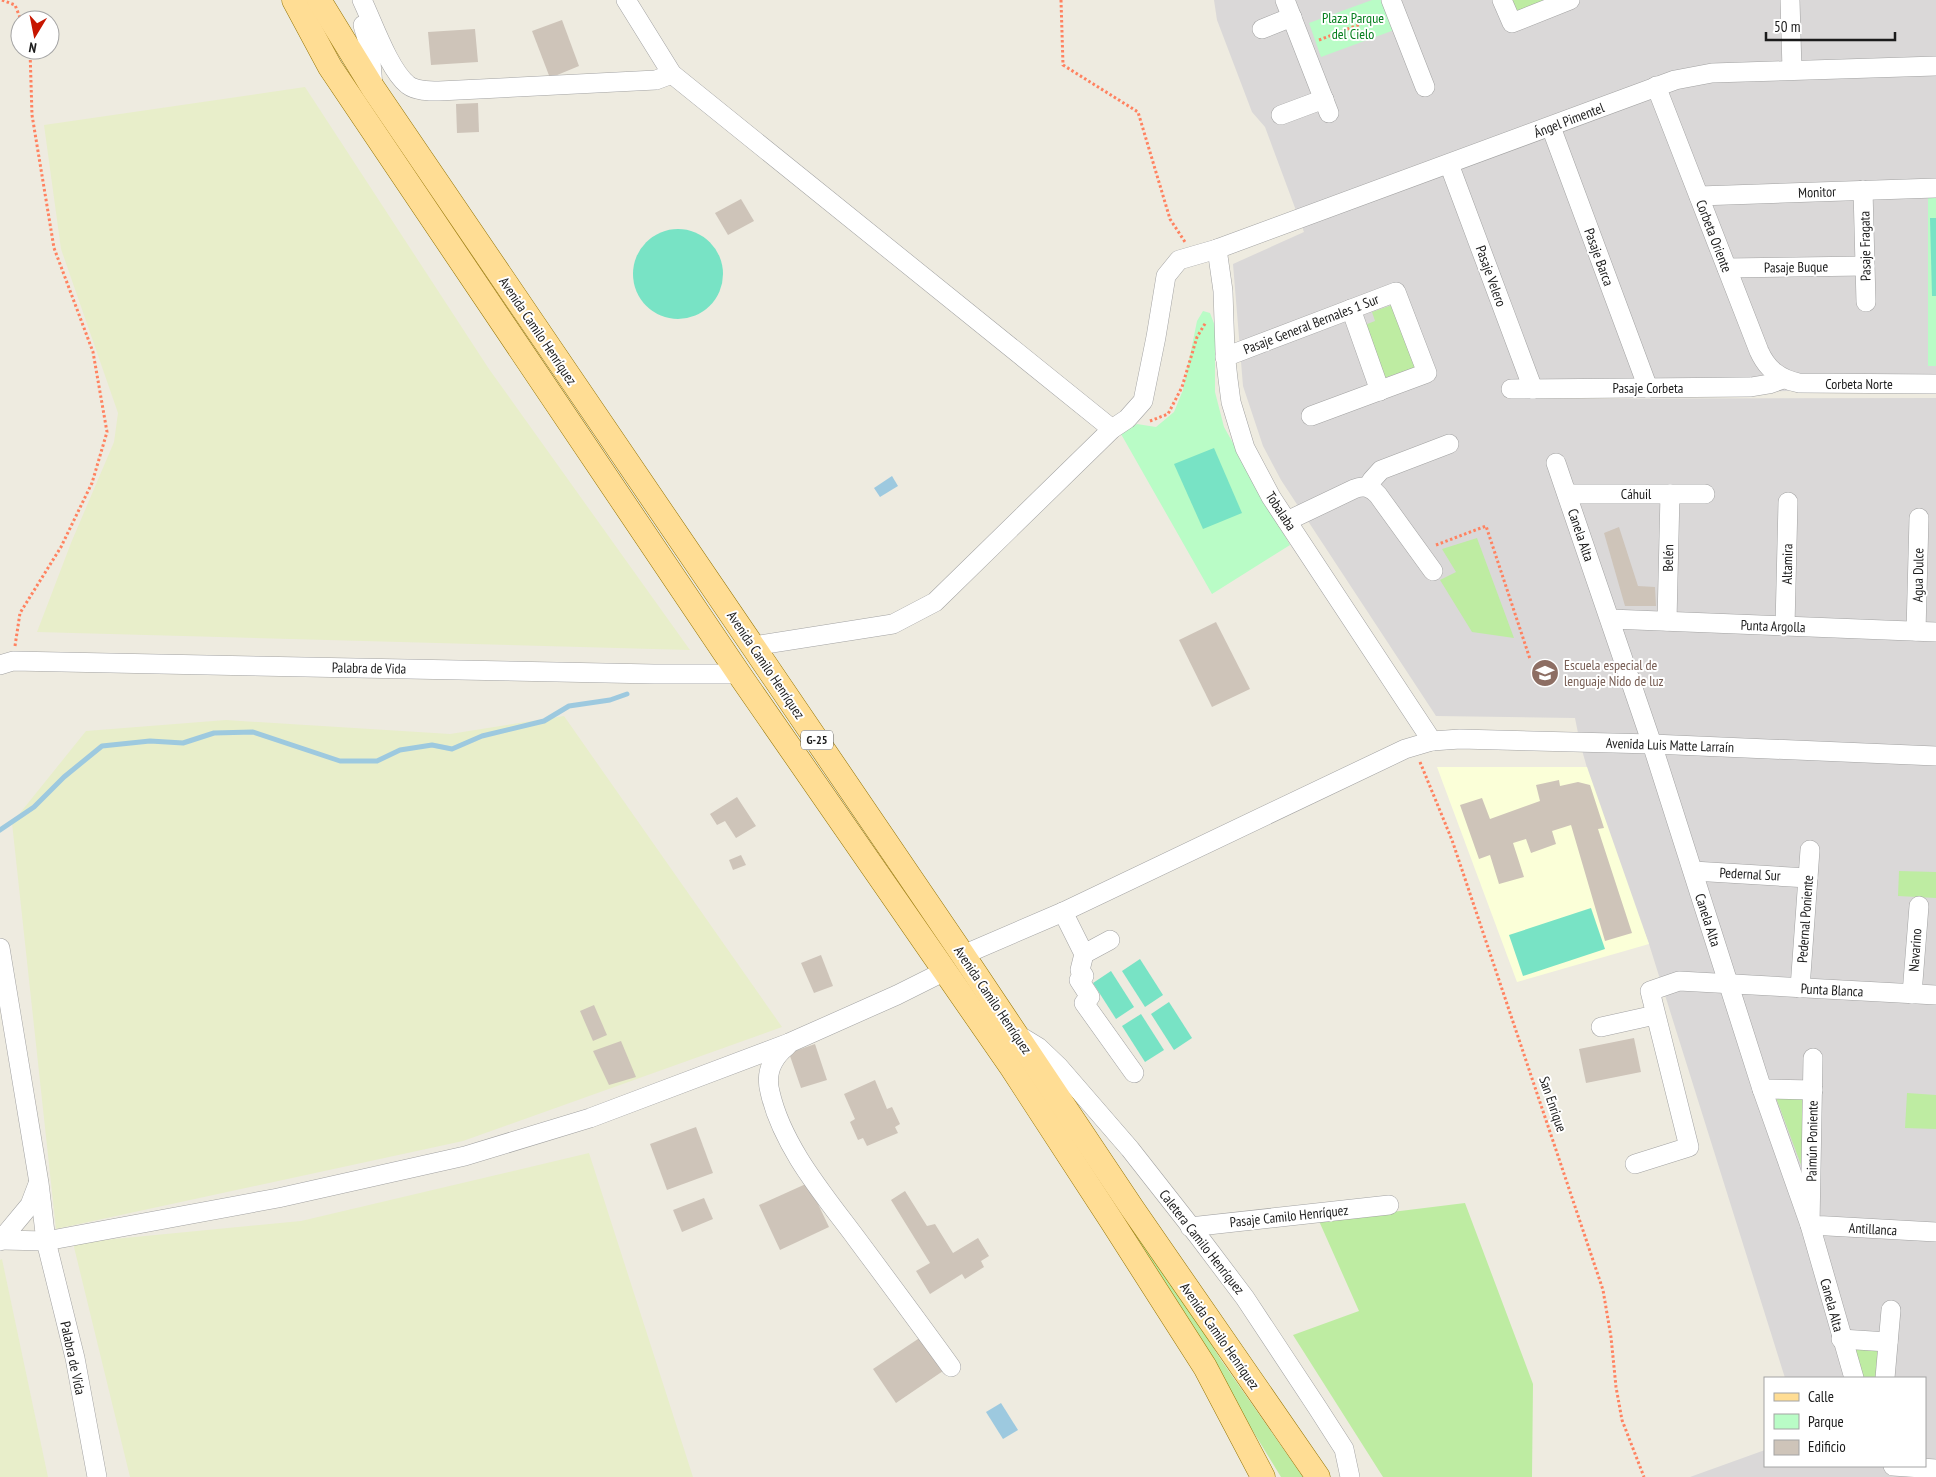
<svg xmlns="http://www.w3.org/2000/svg" width="1936" height="1477" font-family="'PT Sans Narrow',sans-serif">
<style>
.residential{fill:#dad8d8}
.education{fill:#fbffd8}
.farmland{fill:#e8eeca}
.grass{fill:#beeca2}
.park{fill:#b9fcc6}
.pitch{fill:#78e3c5}
.water{fill:#9dc9df}
.lines{fill:none;stroke-linecap:round;stroke-linejoin:round}
.stream{stroke:#9dc9df;stroke-width:5}
.building{fill:#cec4b9}
.minor-casing{stroke:#a2a2a2;stroke-width:20}
.major-casing{stroke:#937300;stroke-width:25}
.path{stroke:#ff8260;stroke-width:3;stroke-dasharray:2.5 2.5;stroke-linecap:butt}
.minor{stroke:#fff;stroke-width:19}
.major{stroke:#ffdd94;stroke-width:24}
.labels{text-anchor:middle;stroke-width:4;stroke-linejoin:round;paint-order:stroke}
.shield{fill:#fff;stroke:#5f5f5f;stroke-width:1}
.shield-label{font-size:12px;font-weight:bold;fill:#1b1b1b}
.park-label{font-size:14px;fill:#057e1d;stroke:#fff}
.street-label{font-size:14px;fill:#1b1b1b;stroke:#fff}
.education-label{font-size:14px;fill:#785e54;stroke:#fff;text-anchor:start}
</style>
<rect width="100%" height="100%" fill="#eeebe0"/>
<polygon class="residential" points="1214,0 1936,0 1936,387 1502,399 1936,398 1936,1477 1690,1477 1765,1450 1765,1466 1925,1466 1925,1378 1785,1378 1649,944 1604,828 1580,743 1575,718 1436,716 1281,480 1263,446 1243,386 1233,264 1304,232 1265,127 1252,112 1217,20"/>
<polygon class="education" points="1437,767 1587,767 1649,944 1517,982"/>
<g class="farmland">
<polygon points="305,87 489,369 690,650 37,632 71,543 114,442 118,413 61,249 44,125"/>
<polygon points="564,716 782,1027 463,1141 56,1229 12,823 86,731 226,720 450,734"/>
<polygon points="589,1153 693,1477 130,1477 73,1243 301,1221"/>
<polygon points="2,1259 48,1477 0,1477 0,1260"/>
</g>
<g class="grass">
<polygon points="1506,0 1550,0 1511,14"/>
<polygon points="1395,304 1417,367 1381,379 1362,326 1375,321 1372,312"/>
<polygon points="1477,538 1514,638 1472,632 1440,580 1456,572 1442,549"/>
<polygon points="1899,871 1936,872 1936,898 1898,896"/>
<polygon points="1907,1093 1936,1095 1936,1129 1905,1128"/>
<polygon points="1775,1095 1808,1095 1807,1181"/>
<polygon points="1069,1131 1131,1215 1221,1360 1303,1477 1281,1477"/>
<polygon points="1465,1203 1533,1384 1532,1477 1383,1477 1293,1335 1359,1311 1319,1221"/>
<polygon points="1854,1347 1882,1352 1879,1378 1863,1378"/>
</g>
<g class="park">
<polygon points="1372,0 1387,0 1397,29 1321,57 1309,23"/>
<rect x="1928" y="195" width="8" height="171"/>
<polygon points="1203,311 1210,313 1215,326 1215,392 1224,427 1290,545 1212,594 1121,434 1137,424 1156,427 1174,412 1183,390 1197,321"/>
</g>
<g class="pitch">
<polygon points="1930,218 1936,218 1936,296 1932,296"/>
<circle cx="678" cy="274" r="45"/>
<polygon points="1214,448 1242,513 1203,529 1174,464"/>
<polygon points="1591,908 1605,949 1523,976 1509,935"/>
<polygon points="1140,959 1163,995 1145,1007 1122,971"/>
<polygon points="1111,971 1134,1007 1116,1019 1093,983"/>
<polygon points="1169,1002 1192,1038 1174,1050 1151,1014"/>
<polygon points="1141,1014 1164,1050 1145,1062 1122,1026"/>
</g>
<g class="water">
<polygon points="892,476 898,486 880,497 874,488"/>
<polygon points="1001,1403 1018,1430 1003,1439 986,1412"/>
</g>
<g class="lines">
<polyline class="stream" points="0,830 34,807 64,777 102,746 150,741 183,743 214,733 253,732 340,761 377,761 400,750 432,745 452,749 482,736 544,721 569,706 610,700 627,694"/>
</g>
<g class="building">
<polygon points="562,20 579,66 550,78 532,31"/>
<polygon points="475,29 478,62 431,65 428,32"/>
<polygon points="478,103 479,132 457,133 456,104"/>
<polygon points="741,199 754,221 728,235 715,213"/>
<polygon points="1619,527 1638,586 1655,587 1656,606 1625,606 1604,533"/>
<polygon points="1216,622 1250,689 1212,707 1179,640"/>
<polygon points="1559,780 1560,786 1578,782 1590,785 1604,828 1598,829 1632,933 1605,941 1571,825 1552,831 1556,844 1531,853 1526,839 1513,843 1524,877 1499,884 1490,855 1479,859 1460,805 1482,798 1490,819 1540,801 1536,785"/>
<polygon points="737,797 756,826 736,838 725,821 717,825 710,814"/>
<polygon points="741,855 746,865 733,870 729,860"/>
<polygon points="821,955 833,986 814,993 801,963"/>
<polygon points="594,1005 607,1035 593,1041 580,1011"/>
<polygon points="1634,1038 1641,1072 1586,1083 1579,1049"/>
<polygon points="621,1041 636,1077 609,1085 593,1051"/>
<polygon points="815,1044 827,1080 801,1088 789,1053"/>
<polygon points="875,1080 887,1109 892,1107 900,1124 895,1127 898,1133 867,1146 863,1138 858,1140 850,1122 855,1119 844,1094"/>
<polygon points="696,1127 713,1173 667,1190 650,1144"/>
<polygon points="808,1183 829,1227 780,1250 759,1205"/>
<polygon points="905,1191 927,1226 935,1224 953,1253 978,1238 989,1256 981,1261 984,1267 965,1279 962,1274 930,1294 916,1271 930,1263 891,1200"/>
<polygon points="704,1198 713,1219 682,1232 673,1210"/>
<polygon points="924,1335 946,1369 896,1403 873,1369"/>
</g>
<g class="lines">
<g class="minor-casing">
<g id="minor">
<path d="M362,0C373,23 389,70 408,85C416,91 429,91 439,91L656,80L672,74"/>
<polyline points="626,0 672,74 1112,429"/>
<polyline points="1285,0 1329,113"/>
<polyline points="1391,0 1425,87"/>
<polyline points="1502,0 1512,23 1570,0"/>
<polyline points="1790,0 1792,70"/>
<polyline points="363,25 370,49 373,87"/>
<polyline points="1262,29 1292,17"/>
<path d="M1656,86L1759,351C1767,369 1779,379 1799,383L1936,384"/>
<polyline points="1281,115 1324,99"/>
<polyline points="1551,127 1648,388"/>
<polyline points="1449,164 1533,389"/>
<polyline points="1863,190 1866,302"/>
<polyline points="1699,196 1936,188"/>
<polyline points="1217,249 1223,291 1225,352 1228,379 1231,402 1245,448 1271,497 1432,741"/>
<polyline points="1727,268 1865,266"/>
<polyline points="1351,309 1380,391"/>
<polyline points="1225,357 1396,292 1427,373 1311,416"/>
<polyline points="1511,389 1751,387 1769,384 1783,379"/>
<polyline points="1556,463 1652,744 1762,1089 1810,1225 1854,1378"/>
<polyline points="1368,487 1372,480 1381,470 1449,444"/>
<polyline points="1567,494 1705,494"/>
<path d="M1287,521L1354,489C1364,485 1371,487 1378,495L1433,571"/>
<polyline points="1610,619 1936,632"/>
<polyline points="1667,621 1670,494"/>
<polyline points="1785,626 1788,502"/>
<polyline points="1916,631 1919,518"/>
<polyline points="753,646 893,624 935,602 1112,429 1127,419 1143,401 1156,337 1166,276 1179,260 1217,249 1675,80 1712,73 1936,66"/>
<polyline points="0,665 13,661 654,674 739,674"/>
<polyline points="1693,871 1808,878"/>
<polyline points="1063,912 1084,954 1080,970 1084,976 1079,980 1090,997 1084,1003 1134,1073"/>
<polyline points="0,948 39,1183 46,1241 75,1358 97,1477"/>
<polyline points="1084,954 1110,940"/>
<polyline points="963,955 1063,912 1405,749 1432,741 1460,739 1652,744 1936,756"/>
<polyline points="1800,988 1810,850"/>
<polyline points="1912,994 1919,906"/>
<polyline points="1601,1027 1655,1015"/>
<polyline points="1020,1036 1038,1047 1059,1067 1130,1149 1199,1237 1245,1298 1317,1407 1344,1449 1350,1477"/>
<path d="M787,1046C772,1058 765,1073 770,1092C782,1146 824,1195 856,1238C888,1281 920,1324 951,1367"/>
<polyline points="1813,1058 1810,1225 1936,1232"/>
<polyline points="1762,1089 1813,1090"/>
<polyline points="1635,1164 1689,1147 1650,991 1679,981 1936,995"/>
<polyline points="1190,1227 1389,1205"/>
<polyline points="2,1240 46,1241 278,1198 465,1156 590,1118 789,1043 897,995 945,971"/>
<polyline points="0,1241 30,1205 38,1184"/>
<polyline points="1841,1339 1888,1342"/>
<polyline points="1885,1378 1891,1310"/>
<polyline points="1893,1466 1936,1469"/>
</g>
</g>
<g class="major-casing">
<g id="major">
<polyline points="294,0 330,67 739,674 1012,1068 1111,1220 1205,1367 1263,1477"/>
<polyline points="319,0 373,88 963,955 1132,1208 1318,1477"/>
</g>
</g>
<g class="path">
<polyline points="2,0 15,5 21,20"/>
<polyline points="1061,0 1063,65 1138,112 1170,219 1185,242"/>
<polyline points="1319,40 1379,17"/>
<polyline points="1150,421 1168,414 1182,387 1197,337 1206,322"/>
<polyline points="1436,545 1486,526 1530,659"/>
<polyline points="15,646 20,613 61,547 92,483 107,432 93,352 54,248 32,115 30,50"/>
<polyline points="1420,762 1452,840 1603,1290 1611,1337 1616,1387 1622,1420 1644,1477"/>
</g>
<use href="#minor" class="minor"/>
<use href="#major" class="major"/>
</g>
<defs>
<g id="school-disc" transform="scale(1.4375)"><circle r="9.5" fill="#8d6e63" stroke="#fff"/><path d="M0-5L7-2L0 1L-7-2ZM-4 1L0 2.5L4 1V4Q0 6-4 4Z" fill="#fff"/></g>
</defs>
<g fill-rule="evenodd">
<use href="#school-disc" x="1545" y="673"/>
</g>
<g class="labels">
<rect class="shield" x="801" y="730.5" width="32" height="19" rx="4"/>
<g class="shield-label">
<text x="817" y="744">G-25</text>
</g>
<g class="park-label">
<text x="1353" y="23">Plaza Parque<tspan x="1353" dy="16">del Cielo</tspan></text>
</g>
<g class="street-label">
<text transform="translate(1569 120) rotate(-21)" y="5">Ángel Pimentel</text>
<text transform="translate(1817 192) rotate(-2)" y="5">Monitor</text>
<text transform="translate(1714 236) rotate(69)" y="5">Corbeta Oriente</text>
<text transform="translate(1865 246) rotate(-91)" y="5">Pasaje Fragata</text>
<text transform="translate(1599 257) rotate(70)" y="5">Pasaje Barca</text>
<text transform="translate(1796 267) rotate(-1)" y="5">Pasaje Buque</text>
<text transform="translate(1491 276) rotate(70)" y="5">Pasaje Velero</text>
<text transform="translate(1311 324) rotate(-21)" y="5">Pasaje General Bernales 1 Sur</text>
<text transform="translate(538 331) rotate(56)" y="5">Avenida Camilo Henríquez</text>
<text x="1859" y="389">Corbeta Norte</text>
<text x="1648" y="393">Pasaje Corbeta</text>
<text x="1636" y="499">Cáhuil</text>
<text transform="translate(1281 511) rotate(57)" y="5">Tobalaba</text>
<text transform="translate(1581 535) rotate(71)" y="5">Canela Alta</text>
<text transform="translate(1668 558) rotate(-89)" y="5">Belén</text>
<text transform="translate(1787 564) rotate(-89)" y="5">Altamira</text>
<text transform="translate(1918 575) rotate(-89)" y="5">Agua Dulce</text>
<text transform="translate(1773 626) rotate(2)" y="5">Punta Argolla</text>
<text transform="translate(766 665) rotate(56)" y="5">Avenida Camilo Henríquez</text>
<text transform="translate(369 668) rotate(1)" y="5">Palabra de Vida</text>
<text transform="translate(1670 745) rotate(2)" y="5">Avenida Luis Matte Larraín</text>
<text transform="translate(1750 874) rotate(3)" y="5">Pedernal Sur</text>
<text transform="translate(1805 919) rotate(-86)" y="5">Pedernal Poniente</text>
<text transform="translate(1708 920) rotate(72)" y="5">Canela Alta</text>
<text transform="translate(1915 950) rotate(-86)" y="5">Navarino</text>
<text transform="translate(1832 990) rotate(3)" y="5">Punta Blanca</text>
<text transform="translate(993 1000) rotate(56)" y="5">Avenida Camilo Henríquez</text>
<text transform="translate(1553 1104) rotate(71)" y="5">San Enrique</text>
<text transform="translate(1812 1141) rotate(-89)" y="5">Paimún Poniente</text>
<text transform="translate(1289 1216) rotate(-6)" y="5">Pasaje Camilo Henríquez</text>
<text transform="translate(1873 1229) rotate(3)" y="5">Antillanca</text>
<text transform="translate(1202 1242) rotate(52)" y="5">Caletera Camilo Henríquez</text>
<text transform="translate(1832 1305) rotate(75)" y="5">Canela Alta</text>
<text transform="translate(1220 1336) rotate(55)" y="5">Avenida Camilo Henríquez</text>
<text transform="translate(73 1358) rotate(78)" y="5">Palabra de Vida</text>
</g>
<g class="education-label">
<text x="1564" y="670">Escuela especial de<tspan x="1564" dy="16">lenguaje Nido de luz</tspan></text>
</g>
</g>
<rect x="1764" y="1377" width="162" height="90" fill="#ffffff" stroke="#a4a4a4"/>
<rect x="1774" y="1393" width="25" height="8" fill="#ffdd94" stroke="#a4a4a4"/>
<text x="1808" y="1402" font-size="15" fill="#1b1b1b">Calle</text>
<rect x="1774" y="1414" width="25" height="15" fill="#b9fcc6" stroke="#a4a4a4"/>
<text x="1808" y="1427" font-size="15" fill="#1b1b1b">Parque</text>
<rect x="1774" y="1440" width="25" height="15" fill="#cec4b9" stroke="#a4a4a4"/>
<text x="1808" y="1452" font-size="15" fill="#1b1b1b">Edificio</text>
<g transform="translate(35 35) rotate(190)"><circle r="24" fill="#ffffff" stroke="#a4a4a4"/>
<path d="M0-4L9 19L0 12L-9 19Z" fill="#c71600"/>
<text y="-8" font-size="14" font-weight="bold" text-anchor="middle" fill="#1b1b1b">N</text>
</g>
<path d="M1766 32v8h129v-8" fill="none" stroke="#1b1b1b" stroke-width="2.5"/>
<text x="1774" y="32" font-size="15" fill="#1b1b1b" stroke="#ffffff" stroke-width="4" paint-order="stroke">50 m</text>
</svg>
